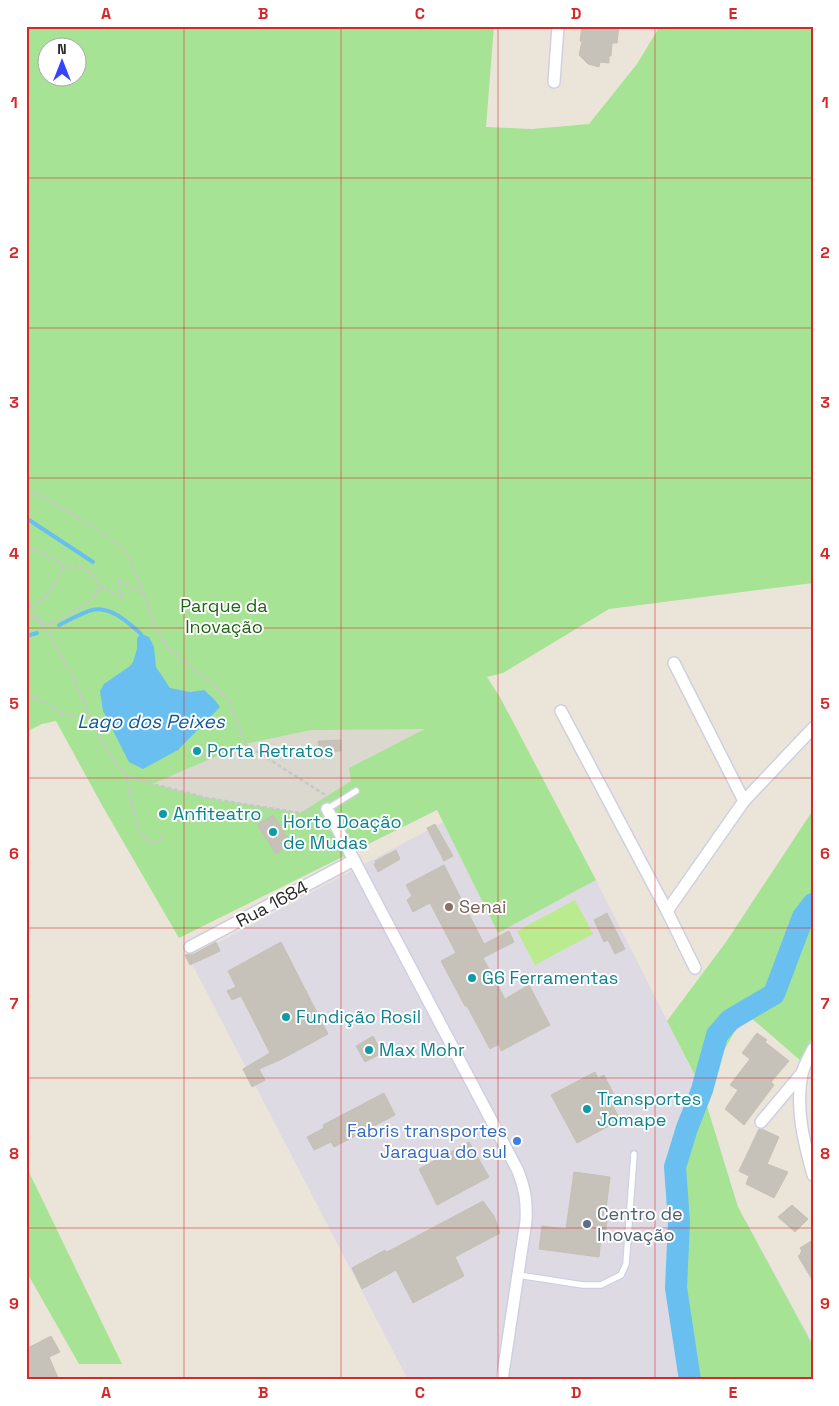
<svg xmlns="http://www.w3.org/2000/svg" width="839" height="1406" font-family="'Space Grotesk',sans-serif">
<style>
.industrial{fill:#dedae3}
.green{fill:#a7e394;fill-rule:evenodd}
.pitch{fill:#bbeb8f}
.plaza{fill:#dbd8d0}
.water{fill:#69bff0}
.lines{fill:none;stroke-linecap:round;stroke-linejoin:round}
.stream{stroke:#69bff0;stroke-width:4}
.river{stroke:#69bff0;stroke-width:22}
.building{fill:#c6c2b9;stroke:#c6c1b3}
.lane-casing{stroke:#ced0e2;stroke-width:8}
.street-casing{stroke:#ced0e2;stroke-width:14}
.path{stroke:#c7c7c7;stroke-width:2.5;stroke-dasharray:4 2.5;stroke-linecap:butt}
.lane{stroke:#fff;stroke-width:5.5}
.street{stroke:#fff;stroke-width:11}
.grid{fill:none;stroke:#d62828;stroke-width:1;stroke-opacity:0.55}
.culture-dot{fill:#0f9aa8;stroke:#fff;stroke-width:2}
.education-dot{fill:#8d6e63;stroke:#fff;stroke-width:2}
.shop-dot{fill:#3f7fe0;stroke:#fff;stroke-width:2}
.service-dot{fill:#5c6f8a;stroke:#fff;stroke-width:2}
.labels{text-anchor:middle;stroke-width:4;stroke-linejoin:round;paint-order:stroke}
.park-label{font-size:18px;fill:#206518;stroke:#fff}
.culture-label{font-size:18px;fill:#0d838f;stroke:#fff;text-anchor:start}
.street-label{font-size:18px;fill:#282828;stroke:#fff}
.education-label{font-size:18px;fill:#785e54;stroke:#fff;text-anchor:start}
.shop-label{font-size:18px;fill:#366cbe;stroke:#fff;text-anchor:end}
.service-label{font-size:18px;fill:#4e5e75;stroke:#fff;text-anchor:start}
.water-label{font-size:19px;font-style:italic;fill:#0b5a9a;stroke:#fff}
.neatline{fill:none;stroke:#d62828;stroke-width:2}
.grid-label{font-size:16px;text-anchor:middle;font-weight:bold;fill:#d62828}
</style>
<rect width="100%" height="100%" fill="#ebe5d9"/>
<polygon class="industrial" points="443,822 498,933 596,880 702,1090 738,1207 813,1344 813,1380 408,1380 189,958"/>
<g class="green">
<path d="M26,26H494L486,127L532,129L589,124L637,64L660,26H813V583L609,609L503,673L487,677L501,699L596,880L498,933L437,810L179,938L103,807L56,721L42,724L26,732ZM48,48H78V78H48Z"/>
<polygon points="813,810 813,1036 801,1061 750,1017 735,1031 702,1090 738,1207 813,1346 813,1380 690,1380 676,1288 679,1222 675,1167 687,1128 702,1089 667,1021 726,942"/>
<polygon points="26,1166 122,1364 79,1364 26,1271"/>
</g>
<polygon class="pitch" points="575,900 593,934 535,965 517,931"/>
<polygon class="plaza" points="425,729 349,768 351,781 300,813 207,798 152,784 245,744 311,730"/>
<polygon class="water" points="141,634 149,637 154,647 156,667 170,688 190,692 204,690 214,699 220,707 178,750 143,769 129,762 103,711 100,691 104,684 130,666 133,662 137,649 137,638"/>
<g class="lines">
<g class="stream">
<polyline points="26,518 93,562"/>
<path d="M59,625C70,620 81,613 92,610C110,605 129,623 141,634"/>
<polyline points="26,636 37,633"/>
</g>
<polyline class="river" points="690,1380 676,1288 679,1222 675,1167 687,1128 702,1090 717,1035 730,1020 774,994 803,917 813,904"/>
</g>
<g class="building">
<polygon points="582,26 619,26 617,43 612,43 611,56 609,56 609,63 600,62 599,67 588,64 579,55 582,41 580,41"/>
<polygon points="341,740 341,751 319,752 318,741"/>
<polygon points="273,815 289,840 281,844 284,849 276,854 257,825"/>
<polygon points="435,824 453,856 444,861 427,828"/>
<polygon points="396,850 400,859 378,872 374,864 376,863 375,861"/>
<polygon points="444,865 484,944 509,931 514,942 483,958 505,999 529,985 550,1025 501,1051 499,1044 490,1049 467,1006 465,1006 441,961 456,953 430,903 413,912 407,900 412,896 406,885"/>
<polygon points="607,913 625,949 615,954 608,940 604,942 594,920"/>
<polygon points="216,942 220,951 190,965 185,955 194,954"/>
<polygon points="281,942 328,1034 282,1059 259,1069 265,1080 252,1087 243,1069 270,1053 241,996 232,1000 227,991 236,987 228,971"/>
<polygon points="757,1033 767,1040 765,1042 789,1061 771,1082 774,1085 744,1125 725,1109 738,1090 730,1085 750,1059 742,1053"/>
<polygon points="373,1036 382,1053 365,1062 356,1046"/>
<polygon points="595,1072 598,1078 604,1075 614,1095 609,1098 620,1120 577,1143 551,1095"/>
<polygon points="384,1093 395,1115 334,1147 331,1142 314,1150 307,1137 324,1128 323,1125"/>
<polygon points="759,1129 762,1129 779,1137 767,1164 788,1172 774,1198 746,1184 749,1176 739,1171"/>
<polygon points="469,1142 489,1177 437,1205 419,1169"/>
<polygon points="574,1172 610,1177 606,1209 609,1210 604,1239 601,1239 599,1257 539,1249 542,1226 566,1229"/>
<polygon points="483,1201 494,1216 500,1233 455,1257 464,1276 413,1303 396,1270 362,1289 352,1268 385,1250 387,1252"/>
<polygon points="792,1205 808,1219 795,1232 778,1217"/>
<polygon points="813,1240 813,1281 798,1256 801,1254 800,1253 802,1251 800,1248"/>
<polygon points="51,1336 60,1352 49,1357 59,1380 26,1380 26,1349"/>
</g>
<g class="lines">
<g class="lane-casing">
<g id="lane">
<polyline points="327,809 356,791"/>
<polyline points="518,1275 583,1285 601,1285 621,1275 626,1264 634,1154"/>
</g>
</g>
<g class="street-casing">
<g id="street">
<polyline points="554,82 558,26"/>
<polyline points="674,663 744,801"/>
<polyline points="561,711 667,911 695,968"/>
<path d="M327,809L518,1171C525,1189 527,1202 526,1221L502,1380"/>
<polyline points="667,911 744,801 813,728"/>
<polyline points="190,947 354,860"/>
<path d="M813,1049C809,1057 804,1065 802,1074C795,1108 804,1143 813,1175"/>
<polyline points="761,1122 802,1073"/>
</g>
</g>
<g class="path">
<polyline points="26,488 98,529 117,543 128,555 145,596 152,619 162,638 170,650 215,686 229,700 245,744 327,796 329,798"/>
<polyline points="26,548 42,552 64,566"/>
<polyline points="119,580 144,595"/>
<polyline points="119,580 120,589 124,598"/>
<polyline points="100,587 124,598"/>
<polyline points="26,598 44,626 73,677 91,719 104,744 117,765 126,774 138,780 207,798 300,813 316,811"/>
<path d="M26,613L44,626L68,615L90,601L100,587C90,568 85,566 64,566L49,593L33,607"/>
<polyline points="26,693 32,697 46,703 60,713 91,719"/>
<polyline points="190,750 199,745 207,760"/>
<path d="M126,774C128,785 135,825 140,833C146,840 152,844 161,841V834"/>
</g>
<use href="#lane" class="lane"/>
<use href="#street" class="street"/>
</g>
<path class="grid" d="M184,26V1380M341,26V1380M498,26V1380M655,26V1380M26,178H813M26,328H813M26,478H813M26,628H813M26,778H813M26,928H813M26,1078H813M26,1228H813"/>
<g class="culture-dot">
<circle cx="197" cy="751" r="5"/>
<circle cx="163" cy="814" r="5"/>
<circle cx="273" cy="832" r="5"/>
<circle cx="472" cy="978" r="5"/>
<circle cx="286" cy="1017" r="5"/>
<circle cx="369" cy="1050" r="5"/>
<circle cx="587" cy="1109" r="5"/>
</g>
<circle class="education-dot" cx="449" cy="907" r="5"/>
<circle class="shop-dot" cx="517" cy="1141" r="5"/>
<circle class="service-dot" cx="587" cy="1224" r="5"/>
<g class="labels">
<g class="park-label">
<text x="224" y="612">Parque da<tspan x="224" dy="21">Inovação</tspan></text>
</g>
<g class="culture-label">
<text x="207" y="757">Porta Retratos</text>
<text x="173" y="820">Anfiteatro</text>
<text x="283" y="828">Horto Doação<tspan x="283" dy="21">de Mudas</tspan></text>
<text x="482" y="984">G6 Ferramentas</text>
<text x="296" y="1023">Fundição Rosil</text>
<text x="379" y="1056">Max Mohr</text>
<text x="597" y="1105">Transportes<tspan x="597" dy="21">Jomape</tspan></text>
</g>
<g class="street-label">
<text transform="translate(272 904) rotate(-28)" y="6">Rua 1684</text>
</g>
<g class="education-label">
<text x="459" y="913">Senai</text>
</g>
<g class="shop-label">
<text x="507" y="1137">Fabris transportes<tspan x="507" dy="21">Jaragua do sul</tspan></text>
</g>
<g class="service-label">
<text x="597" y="1220">Centro de<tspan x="597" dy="21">Inovação</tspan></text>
</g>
<g class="water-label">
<text x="151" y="728">Lago dos Peixes</text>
</g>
</g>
<rect width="839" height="1406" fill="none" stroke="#ffffff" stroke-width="55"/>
<g transform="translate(62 62)"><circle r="24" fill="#ffffff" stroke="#a9a9a9"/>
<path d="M0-4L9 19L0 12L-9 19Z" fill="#3445fd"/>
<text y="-8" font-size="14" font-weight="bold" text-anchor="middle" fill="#282828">N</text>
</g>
<rect x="28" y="28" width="784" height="1350" class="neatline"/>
<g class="grid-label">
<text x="106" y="19">A</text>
<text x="263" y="19">B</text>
<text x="420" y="19">C</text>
<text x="576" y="19">D</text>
<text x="733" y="19">E</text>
<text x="14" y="108">1</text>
<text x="825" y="108">1</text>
<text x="14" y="258">2</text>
<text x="825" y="258">2</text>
<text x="14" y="408">3</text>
<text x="825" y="408">3</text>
<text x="14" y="559">4</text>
<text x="825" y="559">4</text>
<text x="14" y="709">5</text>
<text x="825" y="709">5</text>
<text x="14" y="859">6</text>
<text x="825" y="859">6</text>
<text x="14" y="1009">7</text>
<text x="825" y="1009">7</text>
<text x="14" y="1159">8</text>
<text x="825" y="1159">8</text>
<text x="14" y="1309">9</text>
<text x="825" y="1309">9</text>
<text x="106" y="1398">A</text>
<text x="263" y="1398">B</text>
<text x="420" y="1398">C</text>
<text x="576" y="1398">D</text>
<text x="733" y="1398">E</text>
</g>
</svg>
